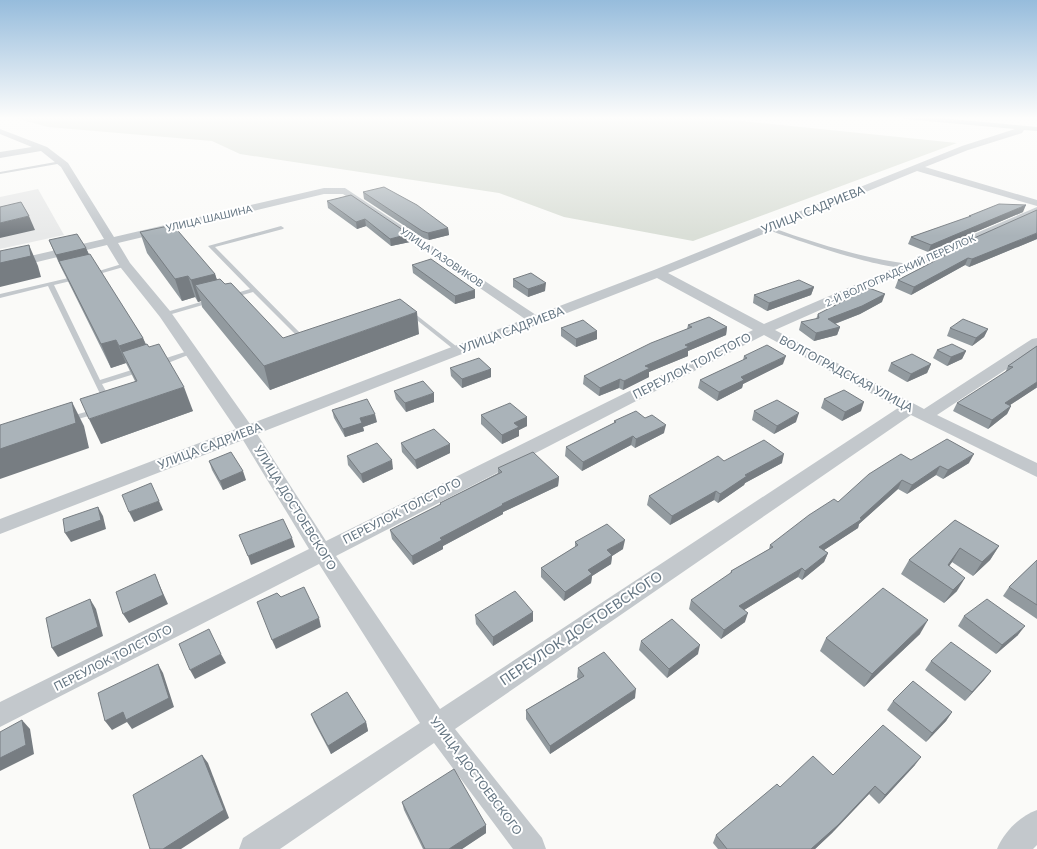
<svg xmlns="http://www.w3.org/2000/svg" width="1037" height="849" font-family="Lato,sans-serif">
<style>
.built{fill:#e8e9e9}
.green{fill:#dadfd7}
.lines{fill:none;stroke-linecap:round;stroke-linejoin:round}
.service{fill:#c3c8cc;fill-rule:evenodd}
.minor{fill:#c3c8cc;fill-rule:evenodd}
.wall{fill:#929a9f}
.shaded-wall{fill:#777d82}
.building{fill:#aab3b9;stroke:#777d82}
.labels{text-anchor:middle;stroke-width:4;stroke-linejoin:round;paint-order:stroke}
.far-street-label{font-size:10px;fill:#657683;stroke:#fff}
.street-label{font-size:12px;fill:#657683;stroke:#fff}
.near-street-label{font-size:14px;fill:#657683;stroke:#fff}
</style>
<rect width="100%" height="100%" fill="#fafaf8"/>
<polygon class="built" points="38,189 64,235 0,249 0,197"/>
<polygon class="green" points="11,117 703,117 957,143 693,241 564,217 499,193 240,154 212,141 48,127"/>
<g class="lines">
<g class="service">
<polygon points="61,161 63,162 63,163 0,174 0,172"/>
<polygon points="281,226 284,228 283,229 215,247 306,339 307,340 304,342 302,341 253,292 232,298 230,297 230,295 250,289 208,246"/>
<path d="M766,227H770C815,243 861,258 909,264L912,266C898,276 787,237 766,229Z"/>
<polygon points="125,263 127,264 127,266 92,276 89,274"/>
<polygon points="77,276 79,277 79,279 54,285 100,380 141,367 145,369 144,371 102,384 112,402 111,404 105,404 104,402 48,286 0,298 0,294"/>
<polygon points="211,299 214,301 213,302 165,316 162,314 163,313"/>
<polygon points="410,310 461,350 462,351 461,352 457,352 408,313 408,311"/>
<polygon points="191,350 194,352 193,353 163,365 157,365 156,363 157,361"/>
<polygon points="96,409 99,409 100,411 99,413 71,421 67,419 68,417"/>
</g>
<g class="minor">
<path d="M900,117H932L1037,127V131L1024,130L1022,133L968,150L925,167L1037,200V206L917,171L668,273L764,324L1037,207V214L775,330L924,409L1032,339L1037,338V349L937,415L1037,463V477L911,415L455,729L542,838L546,849H513L434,743L280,849H239L243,838L420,723L319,564L0,727V702L309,549L243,440L0,534V519L236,429L160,317L121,268L107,245L0,271V263L104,239L61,167L41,151L0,158V152L32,147L0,134V129L47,147L68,163L114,237L324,188H345L536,315L654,270L962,146L1015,129L904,119ZM324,194H343L525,319L250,424L170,311L130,263L118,243ZM657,278L753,330L326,541L257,434ZM764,335L898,408L440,709L336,556Z"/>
<path d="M1037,810V845L1033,849H997C1004,832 1020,816 1037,810Z"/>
</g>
</g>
<g class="wall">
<polygon points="363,192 448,228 449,235 429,240 423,238 364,199"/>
<polygon points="327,201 409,234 410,242 391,246 366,226 357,229 328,208"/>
<polygon points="1023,212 928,252 908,244 911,237 969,217 969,216"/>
<polygon points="140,232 215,274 217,280 225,284 283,338 419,334 270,390 202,307 201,301 198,302 195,297 182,301 147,253"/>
<polygon points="1037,239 969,267 965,265 911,295 895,288 898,280 942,257 945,251"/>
<polygon points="49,240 86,248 89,254 143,338 146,344 193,411 101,444 135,381 126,363 111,368 58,261"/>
<polygon points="412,265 475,298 455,304 413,273"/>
<polygon points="513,279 545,291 528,297 513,287"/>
<polygon points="814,287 811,295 767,311 753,303 754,295"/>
<polygon points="882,302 860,314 835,324 840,327 837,335 814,341 799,330 801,322 816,319 818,314"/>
<polygon points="688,325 727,327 726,335 688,351 688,356 649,372 649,377 623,390 619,388 599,396 583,384 584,376 687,329"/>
<polygon points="561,328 597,331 597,339 576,347 561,336"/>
<polygon points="950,328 988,329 984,337 972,346 947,336"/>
<polygon points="1037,346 1037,388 1036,388 1010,405 1011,406 1007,414 988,429 953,411 957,403 1005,373 1008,366"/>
<polygon points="937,350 966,351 962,359 947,366 933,358"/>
<polygon points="744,356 783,364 743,384 742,388 717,401 698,388 700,380 743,360"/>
<polygon points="891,363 931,364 927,373 907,382 888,371"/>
<polygon points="450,368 491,369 491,377 462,388 451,376"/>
<polygon points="394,391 434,402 406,412 396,399"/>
<polygon points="824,399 861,411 842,421 821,408"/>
<polygon points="332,410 377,422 363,427 364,431 345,437 334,418"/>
<polygon points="754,411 796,422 774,434 752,420"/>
<polygon points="481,415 527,417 527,426 519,430 519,436 502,444 481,424"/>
<polygon points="614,421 664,433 635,448 631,445 582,471 565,456 566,447 614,423"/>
<polygon points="401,443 450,453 417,469 402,452"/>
<polygon points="347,456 393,469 363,483 348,465"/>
<polygon points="911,460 969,463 943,479 936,475 907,494 898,489 859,524 858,528 824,550 828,553 824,562 802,580 798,577 744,610 745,622 721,639 689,609 691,600 730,574 731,571 769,549 770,545 838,502"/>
<polygon points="209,461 246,480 223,490 212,470"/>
<polygon points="724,461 782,463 745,483 744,485 718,503 714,500 670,525 647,505 649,496"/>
<polygon points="498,468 559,477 558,486 503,512 503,514 443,546 443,549 413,565 392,539 390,530 440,505 440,503 498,473"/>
<polygon points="955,520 999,546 990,560 973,576 952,562 949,566 957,591 944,603 901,574 909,560"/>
<polygon points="575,542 623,549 612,556 611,564 592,576 591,583 564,601 541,577 541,568 575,547"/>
<polygon points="1037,560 1037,619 1003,596 1009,587"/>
<polygon points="533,612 533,621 493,646 476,624 475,615"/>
<polygon points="964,616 1018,635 996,654 958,626"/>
<polygon points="920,634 864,687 820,651 826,638"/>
<polygon points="641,641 698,654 667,678 639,650"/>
<polygon points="931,661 991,671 984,680 965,701 925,670"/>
<polygon points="578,668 635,698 550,754 526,719 526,710 578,679 577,677"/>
<polygon points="893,701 952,712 946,721 926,742 887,710"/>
<polygon points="311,714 366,722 368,731 331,754 314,722"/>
<polygon points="915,765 879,804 869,794 832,833 815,849 718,849 713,843 716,835 780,787 833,775"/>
<polygon points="402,802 486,833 462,849 423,849 404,810"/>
</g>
<g class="shaded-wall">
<polygon points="1026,205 1023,212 928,252 931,245"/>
<polygon points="29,216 35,230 0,238 0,223"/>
<polygon points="365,219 366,226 357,229 356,222"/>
<polygon points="448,228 449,235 429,240 428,233"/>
<polygon points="1037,233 1037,239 969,267 972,259"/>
<polygon points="409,234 410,242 391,246 390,239"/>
<polygon points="29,245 38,266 41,277 0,287 0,263"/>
<polygon points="86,248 95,269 59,261 65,276 56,255"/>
<polygon points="968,258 965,265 911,295 914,287"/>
<polygon points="215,274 222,295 195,285 201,301 198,302 191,280"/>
<polygon points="188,276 195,297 182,301 175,279"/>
<polygon points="546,283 545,291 528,297 528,289"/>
<polygon points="814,287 811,295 767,311 769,303"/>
<polygon points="475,290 475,298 455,304 455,296"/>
<polygon points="885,294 882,302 860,314 826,327 828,319"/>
<polygon points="417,312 419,334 270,390 264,366"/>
<polygon points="727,327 726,335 688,351 688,356 649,372 649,377 623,390 624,381 645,366 685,345"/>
<polygon points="840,327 837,335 814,341 816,333"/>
<polygon points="988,329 984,337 972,346 976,338"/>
<polygon points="597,331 597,339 576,347 576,339"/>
<polygon points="143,338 152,361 122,352 129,369 119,346"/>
<polygon points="116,340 126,363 111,368 101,344"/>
<polygon points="966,351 962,359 947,366 951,357"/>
<polygon points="786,356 783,364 743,384 742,388 717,401 719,392 741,377"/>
<polygon points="931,364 927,373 907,382 911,374"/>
<polygon points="491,369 491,377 462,388 462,379"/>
<polygon points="620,379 619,388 599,396 600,388"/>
<polygon points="1037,382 1037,385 1036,388 1001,411 1005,403"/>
<polygon points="184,387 193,411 101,444 89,419"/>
<polygon points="434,393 434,402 406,412 405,403"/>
<polygon points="72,402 84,426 89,448 0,479 0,449"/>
<polygon points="864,402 861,411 842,421 845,412"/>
<polygon points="1011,406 1007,414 988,429 992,420"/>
<polygon points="799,413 796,422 774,434 777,426"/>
<polygon points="375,414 377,422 363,427 364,431 345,437 343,429 360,418"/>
<polygon points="527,417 527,426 519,430 519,436 502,444 502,435 514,423"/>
<polygon points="666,425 664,433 635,448 636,439"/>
<polygon points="633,436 631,445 582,471 583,462"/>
<polygon points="450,444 450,453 417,469 415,460"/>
<polygon points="784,454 782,463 745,483 744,485 718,503 720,494 745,475"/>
<polygon points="974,454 969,463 943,479 948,470"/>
<polygon points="392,460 393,469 363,483 361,474"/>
<polygon points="940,466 936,475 907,494 912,485"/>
<polygon points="243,471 246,480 223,490 220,481"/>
<polygon points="559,477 558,486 503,512 503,514 443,546 443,549 413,565 412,556 440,538 502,504"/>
<polygon points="902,480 898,489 859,524 858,528 815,556 819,547 860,518"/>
<polygon points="716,491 714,500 670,525 672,516"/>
<polygon points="159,501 163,510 134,522 129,512"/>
<polygon points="98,507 103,516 106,529 71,542 65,533"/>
<polygon points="292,538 295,547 251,565 248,556"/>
<polygon points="625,540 623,549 612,556 611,564 592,576 591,583 564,601 565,592 607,550"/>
<polygon points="999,546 990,560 973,576 982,562"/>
<polygon points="960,548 952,562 940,579 948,565"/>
<polygon points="828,553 824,562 802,580 805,571"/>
<polygon points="802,568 798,577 736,615 739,606"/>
<polygon points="155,574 159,584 168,604 129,623 123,614"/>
<polygon points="965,578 957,591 944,603 953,590"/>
<polygon points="90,599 96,609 103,636 58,657 52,648"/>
<polygon points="533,612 533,621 493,646 493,637"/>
<polygon points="748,613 745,622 721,639 724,630"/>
<polygon points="319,618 321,627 276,649 272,640"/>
<polygon points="928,620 920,634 864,687 872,674"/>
<polygon points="1025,626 1018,635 996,654 1002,645"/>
<polygon points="700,645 698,654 667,678 669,669"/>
<polygon points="221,654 226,663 195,679 190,670"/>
<polygon points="158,664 163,673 174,707 132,729 127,722 112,730 105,721"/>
<polygon points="991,671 984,680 965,701 972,692"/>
<polygon points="636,689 635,698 550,754 550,746"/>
<polygon points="952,712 946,721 926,742 932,733"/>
<polygon points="22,720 30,729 34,754 0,771 0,758"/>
<polygon points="366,722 368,731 331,754 328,746"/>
<polygon points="202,755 208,763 229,818 181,849 163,849"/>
<polygon points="921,757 915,765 879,804 885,795"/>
<polygon points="875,786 869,794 832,833 815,849 811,849"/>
<polygon points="486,825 486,833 462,849 449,849"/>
</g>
<g class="building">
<polygon points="384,187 417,205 448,228 428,233 422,231 363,192"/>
<polygon points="351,195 409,234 390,239 365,219 356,222 327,201"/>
<polygon points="21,202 29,216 0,223 0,207"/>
<polygon points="999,204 1026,205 931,245 911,237 971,216 969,216"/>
<polygon points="1037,210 1037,233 972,259 968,258 914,287 898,280 950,253 945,251"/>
<polygon points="173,225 215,274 191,280 188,276 175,279 140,232"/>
<polygon points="77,234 86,248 56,255 49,240"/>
<polygon points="29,245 31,256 0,263 0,251"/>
<polygon points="90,254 143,338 119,346 116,340 101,344 59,261"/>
<polygon points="431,259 475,290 455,296 412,265"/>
<polygon points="531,273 546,283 528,289 513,279"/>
<polygon points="220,279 225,284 231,283 283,338 400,299 417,312 264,366 195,285"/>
<polygon points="799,280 814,287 769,303 754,295"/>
<polygon points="869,288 885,294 862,306 828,319 840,327 816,333 801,322 819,318 818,314"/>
<polygon points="709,317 727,327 685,345 689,347 645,366 650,368 624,381 620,379 600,388 584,376 651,343 692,327 688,325"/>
<polygon points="963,319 988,329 976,338 950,328"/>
<polygon points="583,320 597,331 576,339 561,328"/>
<polygon points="147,344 149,347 159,344 184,387 89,419 80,399 137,381 122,352"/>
<polygon points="952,344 966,351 951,357 937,350"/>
<polygon points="767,345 786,356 741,377 744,380 719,392 700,380 747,358 744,356"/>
<polygon points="1037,346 1037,382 1005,403 1011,406 992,420 957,403 1013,367 1008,366"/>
<polygon points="912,354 931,364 911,374 891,363"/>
<polygon points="479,358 491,369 462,379 450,368"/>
<polygon points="423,381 434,393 405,403 394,391"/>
<polygon points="844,390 864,402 845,412 824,399"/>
<polygon points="367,399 375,414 360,418 362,423 343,429 332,410"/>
<polygon points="777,400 799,413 777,426 754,411"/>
<polygon points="72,402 76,423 0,449 0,425"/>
<polygon points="510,403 527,417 514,423 519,427 502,435 481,415"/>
<polygon points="636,411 645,418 652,415 666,425 636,439 633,436 583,462 566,447 616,422 614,421"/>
<polygon points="434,429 450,444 415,460 401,443"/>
<polygon points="947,439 974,454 948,470 940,466 912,485 902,480 860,518 862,519 819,547 828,553 805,571 802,568 739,606 748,613 724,630 691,600 732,572 731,571 773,547 770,545 809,515 834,499 838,502 869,474 901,454 911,460"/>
<polygon points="764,440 784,454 745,475 747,476 720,494 716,491 672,516 649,496 718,456 724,461"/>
<polygon points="377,443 392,460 361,474 347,456"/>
<polygon points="231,452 243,471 220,481 209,461"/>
<polygon points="533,452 559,477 502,504 503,505 440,538 442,540 412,556 390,530 441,504 440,503 502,472 498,468"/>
<polygon points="151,483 159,501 129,512 122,495"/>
<polygon points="98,507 101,520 65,533 63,519"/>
<polygon points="283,519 292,538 248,556 239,535"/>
<polygon points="955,520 999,546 982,562 960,548 948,565 965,578 953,590 909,560"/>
<polygon points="607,524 625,540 607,550 612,555 588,570 592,574 565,592 541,568 578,545 575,542"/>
<polygon points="1037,560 1037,605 1009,587"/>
<polygon points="155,574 163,595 123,614 116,592"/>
<polygon points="304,587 319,618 272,640 257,602 277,593 281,597"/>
<polygon points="883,588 928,620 872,674 826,638"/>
<polygon points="515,591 533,612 493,637 475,615"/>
<polygon points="90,599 98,627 52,648 46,618"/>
<polygon points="987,599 1025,626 1002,645 964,616"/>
<polygon points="672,619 700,645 669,669 641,641"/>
<polygon points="209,629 221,654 190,670 179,644"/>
<polygon points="951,642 991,671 972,692 931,661"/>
<polygon points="604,652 636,689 550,746 526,710 584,676 578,668"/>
<polygon points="158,664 169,698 126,720 123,712 105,721 98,693"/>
<polygon points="913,681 952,712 932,733 893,701"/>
<polygon points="347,692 366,722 328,746 311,714"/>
<polygon points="22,720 26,745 0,758 0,732"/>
<polygon points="883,725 921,757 885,795 875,786 838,825 811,849 727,849 716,835 777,784 780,787 813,756 833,775"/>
<polygon points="202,755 224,810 163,849 150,849 133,795"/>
<polygon points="454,769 486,825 449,849 425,849 402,802"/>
</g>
<linearGradient id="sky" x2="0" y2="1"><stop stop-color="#96bcdc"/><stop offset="0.5" stop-color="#fdfdfc"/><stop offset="1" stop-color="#fdfdfc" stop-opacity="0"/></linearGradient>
<rect width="1037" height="236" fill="url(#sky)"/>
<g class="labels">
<g class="far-street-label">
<text transform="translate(209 218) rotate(-13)" y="4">УЛИЦА ШАШИНА</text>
<text transform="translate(442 257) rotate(34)" y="4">УЛИЦА ГАЗОВИКОВ</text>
<text transform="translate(900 270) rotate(-24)" y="4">2-Й ВОЛГОГРАДСКИЙ ПЕРЕУЛОК</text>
</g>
<g class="street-label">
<text transform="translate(813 210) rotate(-22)" y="4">УЛИЦА САДРИЕВА</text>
<text transform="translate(512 330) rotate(-21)" y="4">УЛИЦА САДРИЕВА</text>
<text transform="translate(692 366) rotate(-27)" y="4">ПЕРЕУЛОК ТОЛСТОГО</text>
<text transform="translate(846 374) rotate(28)" y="4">ВОЛГОГРАДСКАЯ УЛИЦА</text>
<text transform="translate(210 446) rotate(-21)" y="4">УЛИЦА САДРИЕВА</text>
<text transform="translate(295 508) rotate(58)" y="4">УЛИЦА ДОСТОЕВСКОГО</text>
<text transform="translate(402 511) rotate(-27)" y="4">ПЕРЕУЛОК ТОЛСТОГО</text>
<text transform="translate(113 658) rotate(-27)" y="4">ПЕРЕУЛОК ТОЛСТОГО</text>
<text transform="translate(476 776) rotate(53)" y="4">УЛИЦА ДОСТОЕВСКОГО</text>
</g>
<g class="near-street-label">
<text transform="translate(581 628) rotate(-34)" y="5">ПЕРЕУЛОК ДОСТОЕВСКОГО</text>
</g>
</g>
</svg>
